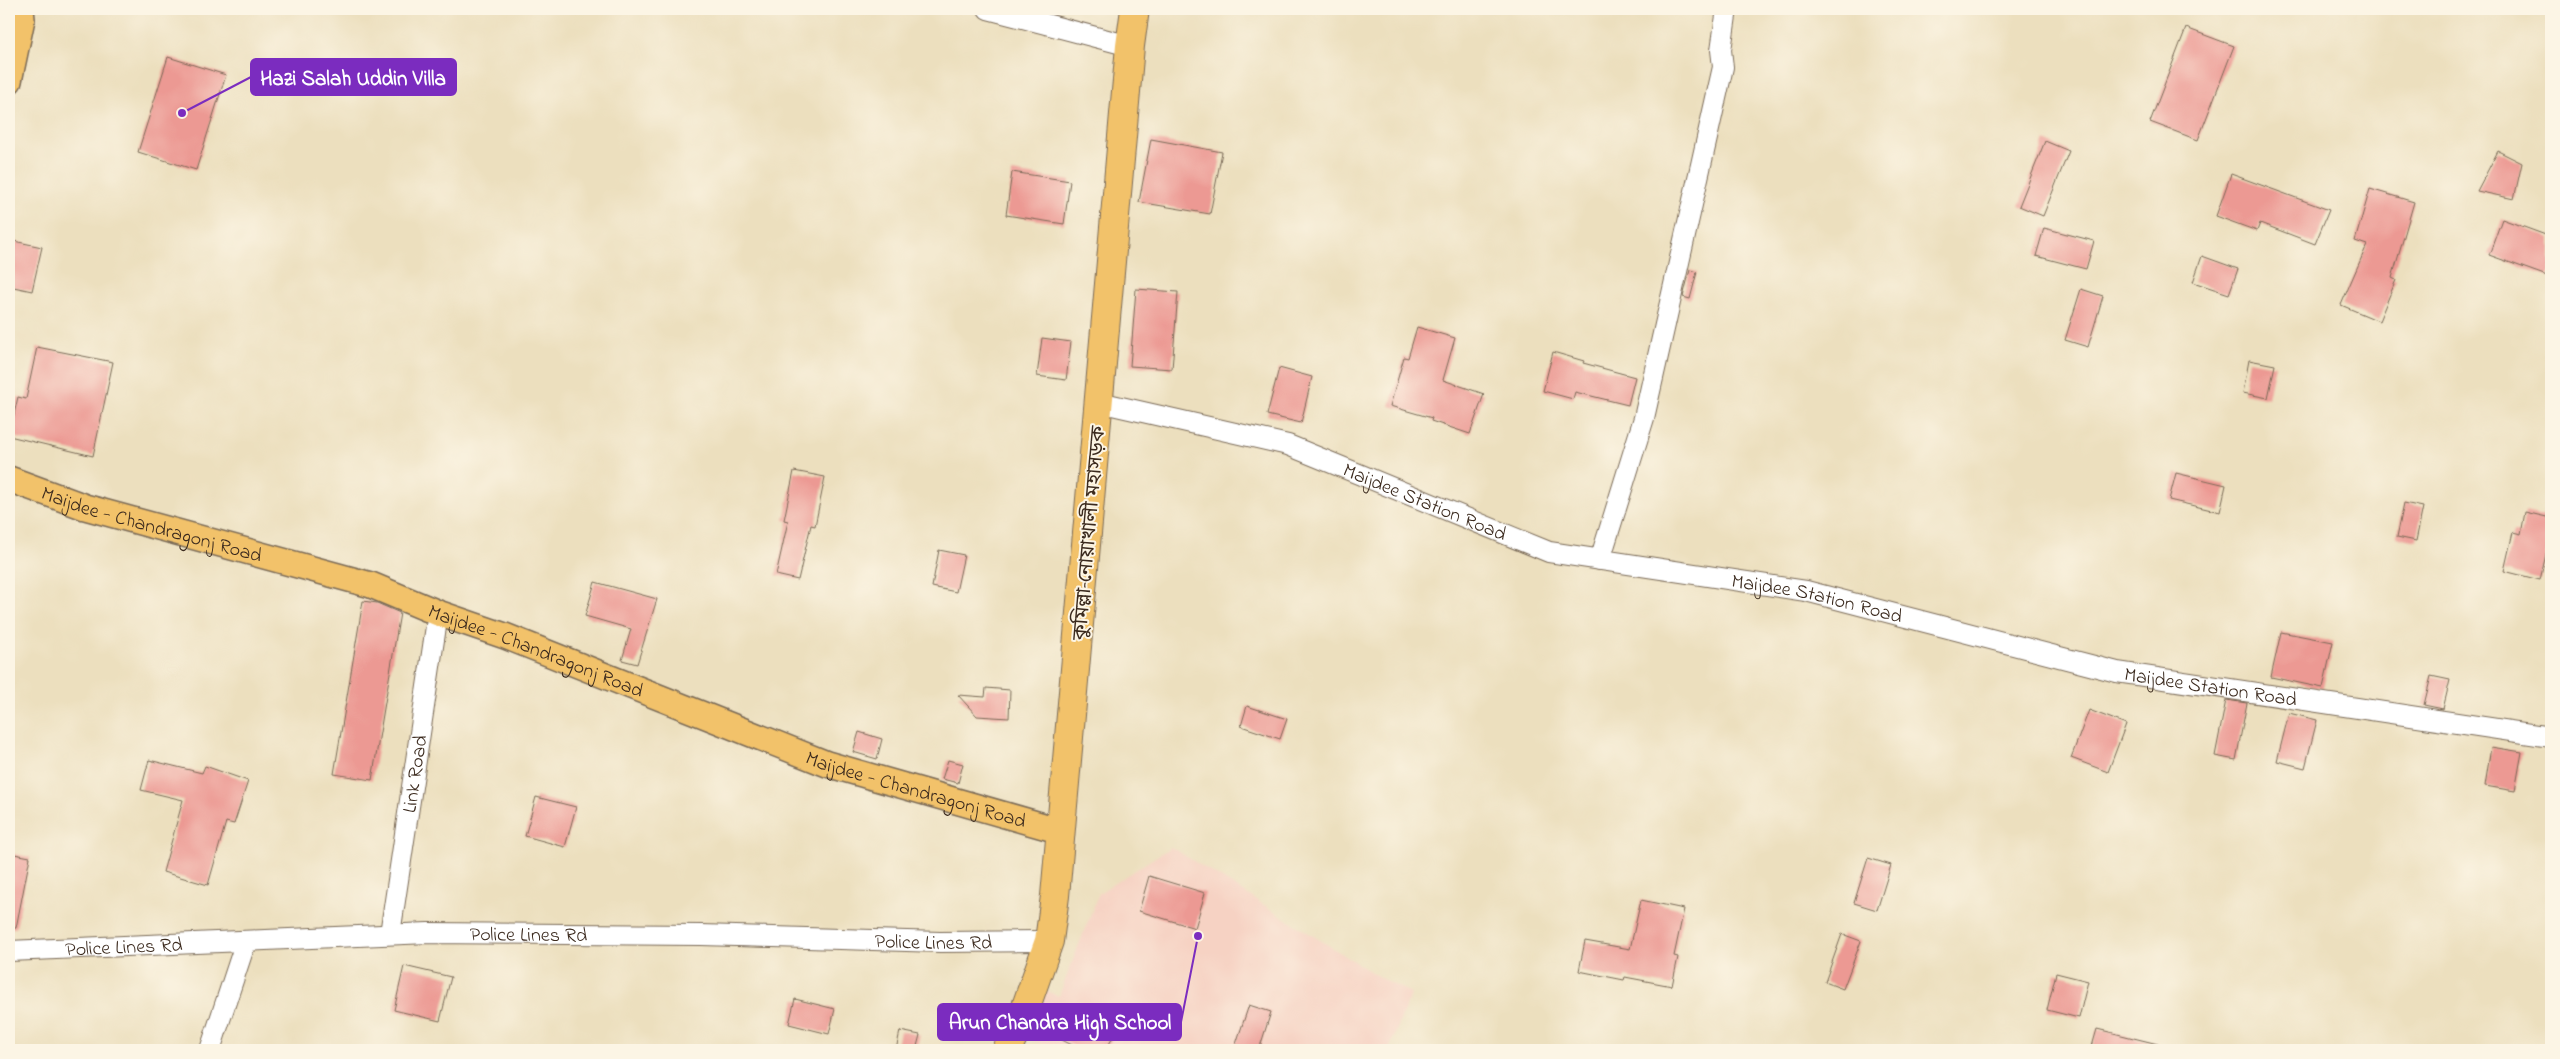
<svg xmlns="http://www.w3.org/2000/svg" width="2560" height="1059" font-family="'Indie Flower','Noto Sans Bengali',sans-serif">
<style>
.built{fill:#f6d2c3}
.building{fill:#ec9993}
.lines{fill:none;stroke-linecap:round;stroke-linejoin:round}
.minor-casing{stroke:#796956;stroke-width:22}
.major-casing{stroke:#796956;stroke-width:28}
.highway-casing{stroke:#796956;stroke-width:30}
.minor{stroke:#fff;stroke-width:20}
.major{stroke:#f2c26a;stroke-width:25}
.highway{stroke:#f2c26a;stroke-width:28}
.labels{text-anchor:middle;stroke-width:4;stroke-linejoin:round;paint-order:stroke}
.street-label{font-size:20px;fill:#3b2a1e;stroke:#fcf5e5}
.leader{fill:none;stroke:#7b2cbf;stroke-width:2}
.callout-dot{fill:#7b2cbf;stroke:#fcf5e5;stroke-width:2}
.callout{fill:#7b2cbf;stroke:#7b2cbf;stroke-width:2}
.callout-label{font-size:21px;text-anchor:middle;font-weight:bold;fill:#fff}
</style>
<rect width="100%" height="100%" fill="#fcf5e5"/>
<filter id="ink" filterUnits="userSpaceOnUse"><feTurbulence type="fractalNoise" baseFrequency=".02" numOctaves="2"/><feDisplacementMap in="SourceGraphic" scale="10" xChannelSelector="R" yChannelSelector="G"/><feConvolveMatrix kernelMatrix="1 2 1 2 8 2 1 2 1" color-interpolation-filters="sRGB"/></filter>
<filter id="wash" filterUnits="userSpaceOnUse"><feTurbulence type="fractalNoise" baseFrequency=".0096" numOctaves="4" result="noise"/><feDisplacementMap in="SourceGraphic" scale="20" xChannelSelector="R" yChannelSelector="G"/><feGaussianBlur stdDeviation="1.12" result="paint"/><feColorMatrix in="noise" values="0 0 0 0 0 0 0 0 0 0 0 0 0 0 0 0 0 1.4 0 .05"/><feComposite in="paint" operator="in"/></filter>
<g filter="url(#wash)">
<rect width="100%" height="100%" fill="#ecdfbe"/>
<polygon class="built" points="1171,847 1384,980 1411,993 1389,1050 1056,1050 1020,1035 1037,988 1059,996 1099,893"/>
<g id="blocks">
<g class="building">
<polygon points="2186,28 2234,46 2198,140 2150,122"/>
<polygon points="168,57 226,75 196,170 138,152"/>
<polygon points="1151,139 1222,152 1210,214 1139,202"/>
<polygon points="2045,141 2069,151 2043,216 2019,206"/>
<polygon points="2498,151 2522,163 2514,199 2477,191"/>
<polygon points="1012,172 1070,181 1064,224 1006,215"/>
<polygon points="2231,174 2329,210 2315,244 2260,223 2257,231 2216,216"/>
<polygon points="2370,189 2414,202 2392,278 2396,280 2379,321 2341,305 2367,245 2355,241"/>
<polygon points="2502,219 2551,237 2551,265 2547,276 2489,255"/>
<polygon points="2044,228 2094,241 2086,269 2036,256"/>
<polygon points="9,240 42,247 32,291 9,286"/>
<polygon points="2202,256 2238,269 2229,294 2193,282"/>
<polygon points="1690,270 1697,272 1690,299 1683,297"/>
<polygon points="1136,289 1178,292 1172,369 1130,366"/>
<polygon points="2081,289 2103,296 2088,347 2065,340"/>
<polygon points="1417,327 1455,338 1443,380 1484,394 1470,434 1431,421 1432,418 1390,406 1404,357 1408,358"/>
<polygon points="1042,338 1071,342 1066,380 1037,376"/>
<polygon points="37,347 113,362 93,456 9,436 18,397 26,399"/>
<polygon points="1553,352 1584,361 1583,363 1635,377 1628,405 1575,392 1573,399 1543,391"/>
<polygon points="2249,360 2275,365 2268,398 2243,393"/>
<polygon points="1279,368 1312,377 1301,423 1267,415"/>
<polygon points="794,471 825,477 815,526 811,525 798,580 776,575 788,521 784,520"/>
<polygon points="2176,473 2226,485 2220,512 2169,500"/>
<polygon points="2404,503 2423,507 2416,541 2397,537"/>
<polygon points="2525,512 2551,518 2551,533 2540,580 2504,571 2513,532 2521,534"/>
<polygon points="939,550 964,555 956,592 932,587"/>
<polygon points="595,582 657,599 637,664 622,660 631,629 585,616"/>
<polygon points="363,601 377,603 400,613 372,780 334,774"/>
<polygon points="2281,632 2333,642 2323,688 2271,677"/>
<polygon points="2431,676 2450,680 2443,709 2424,705"/>
<polygon points="986,688 1010,690 1009,718 977,716 958,695 985,697"/>
<polygon points="2226,700 2247,703 2236,760 2215,756"/>
<polygon points="1247,706 1287,719 1280,739 1241,726"/>
<polygon points="2089,710 2126,724 2108,772 2071,758"/>
<polygon points="2289,713 2317,720 2305,768 2277,761"/>
<polygon points="859,732 882,739 877,759 853,752"/>
<polygon points="2491,747 2522,752 2515,791 2485,786"/>
<polygon points="149,760 202,773 205,766 248,781 234,824 226,822 208,885 163,872 183,800 141,790"/>
<polygon points="948,760 963,764 958,783 942,779"/>
<polygon points="536,797 576,807 565,847 525,836"/>
<polygon points="9,853 30,857 16,928 9,928"/>
<polygon points="1868,858 1891,865 1877,910 1854,903"/>
<polygon points="1149,876 1205,893 1195,928 1139,911"/>
<polygon points="1641,900 1684,909 1674,956 1678,957 1672,986 1625,977 1624,980 1579,971 1585,941 1630,949"/>
<polygon points="1842,934 1861,941 1843,989 1825,982"/>
<polygon points="404,966 451,977 440,1021 394,1010"/>
<polygon points="2056,973 2088,981 2079,1018 2047,1010"/>
<polygon points="795,999 835,1009 829,1034 789,1024"/>
<polygon points="1249,1005 1271,1012 1259,1050 1234,1050"/>
<polygon points="1074,1017 1113,1037 1106,1050 1082,1050 1062,1040"/>
<polygon points="2097,1029 2162,1045 2162,1050 2091,1050"/>
<polygon points="900,1031 920,1035 916,1050 896,1050"/>
</g>
</g>
</g>
<g filter="url(#ink)">
<use href="#blocks" fill-opacity="0" stroke="#796956" stroke-width="1"/>
<g class="lines">
<g class="minor-casing">
<g id="minor">
<polyline points="988,9 1130,46"/>
<path id="s1" d="M1099,402L1288,445L1549,552L1806,591L2117,672L2551,737"/>
<polyline points="1600,560 1644,418 1723,67 1721,50 1727,9"/>
<path id="s2" d="M390,934L438,613"/>
<path id="s3" d="M9,951L428,933L701,935L940,942L1049,941"/>
<polyline points="210,1050 246,941"/>
</g>
</g>
<g class="major-casing">
<g id="major">
<polyline points="9,81 22,19 21,9"/>
<path id="s4" d="M9,479L85,507L371,585L438,613L505,636L827,764L1061,831"/>
</g>
</g>
<g class="highway-casing">
<polyline id="highway" points="1007,1050 1023,1015 1049,941 1055,896 1130,46 1135,9"/>
</g>
<use href="#minor" class="minor"/>
<use href="#major" class="major"/>
<use href="#highway" class="highway"/>
</g>
</g>
<g class="labels">
<g class="street-label">
<text dy="7" stroke="none"><textPath href="#s1" startOffset="342">Maijdee Station Road</textPath></text>
<text dy="7" stroke="none"><textPath href="#s4" startOffset="150">Maijdee - Chandragonj Road</textPath></text>
<text transform="translate(1088 533) rotate(-85)" y="7">কুমিল্লা–নোয়াখালী মহাসড়ক</text>
<text dy="7" stroke="none"><textPath href="#s1" startOffset="748">Maijdee Station Road</textPath></text>
<text dy="7" stroke="none"><textPath href="#s4" startOffset="555">Maijdee - Chandragonj Road</textPath></text>
<text dy="7" stroke="none"><textPath href="#s1" startOffset="1152">Maijdee Station Road</textPath></text>
<text dy="7" stroke="none"><textPath href="#s2" startOffset="162">Link Road</textPath></text>
<text dy="7" stroke="none"><textPath href="#s4" startOffset="960">Maijdee - Chandragonj Road</textPath></text>
<text dy="7" stroke="none"><textPath href="#s3" startOffset="520">Police Lines Rd</textPath></text>
<text dy="7" stroke="none"><textPath href="#s3" startOffset="925">Police Lines Rd</textPath></text>
<text dy="7" stroke="none"><textPath href="#s3" startOffset="115">Police Lines Rd</textPath></text>
</g>
</g>
<path class="leader" d="M182 113L251 77M1198 936L1181 1022"/>
<g class="callout-dot">
<circle cx="182" cy="113" r="5"/>
<circle cx="1198" cy="936" r="5"/>
</g>
<g class="callout">
<rect x="251" y="59" width="205" height="36" rx="5"/>
<rect x="938" y="1004" width="243" height="36" rx="5"/>
</g>
<g class="callout-label">
<text x="353" y="85">Hazi Salah Uddin Villa</text>
<text x="1060" y="1029">Arun Chandra High School</text>
</g>
<rect width="2560" height="1059" fill="none" stroke="#fcf5e5" stroke-width="30"/>
</svg>
